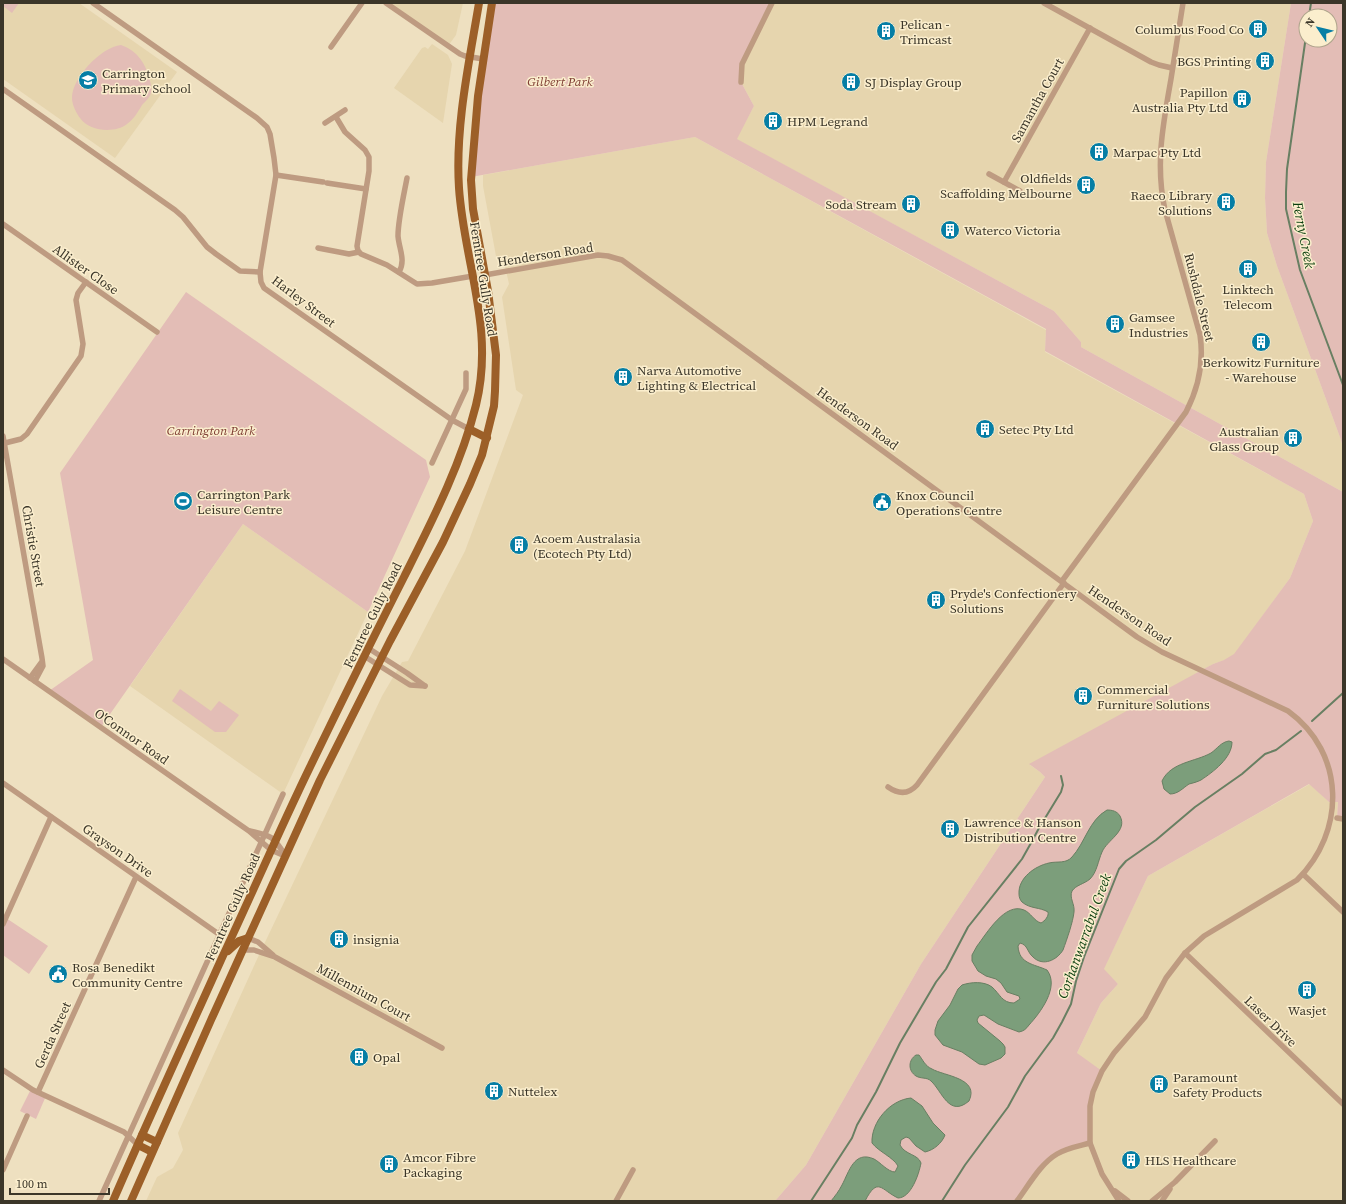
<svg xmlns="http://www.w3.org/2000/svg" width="1346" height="1204" font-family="'Source Serif 4',serif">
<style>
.built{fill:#e6d5ae}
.green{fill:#e3bdb6;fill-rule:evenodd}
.water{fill:#7c9e7b;stroke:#687f62}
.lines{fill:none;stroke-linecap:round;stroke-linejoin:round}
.stream{stroke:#687f62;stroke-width:2}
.street{stroke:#be9b81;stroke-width:5.5}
.primary{stroke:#9c5f28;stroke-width:8}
.labels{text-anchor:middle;stroke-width:3;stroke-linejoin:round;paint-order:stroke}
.poi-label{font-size:13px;fill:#3b3629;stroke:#fbeecd;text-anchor:start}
.park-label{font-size:13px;font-style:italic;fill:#7e3c32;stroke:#fbeecd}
.street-label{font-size:13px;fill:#3b3629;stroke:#fbeecd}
.water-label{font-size:14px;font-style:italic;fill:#083d0d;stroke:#fbeecd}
</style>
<rect width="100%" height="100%" fill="#eee0c0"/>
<g class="built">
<polygon points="3,3 79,3 177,72 115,158 3,79"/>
<polygon points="386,3 463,3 456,35 448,46"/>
<polygon points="772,3 1291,3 1266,162 1265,198 1267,233 1277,266 1341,440 1343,448 1343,492 1081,347 1081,342 1054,311 736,139 754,106 741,82 742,64"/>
<polygon points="432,44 448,55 452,64 443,123 394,88 422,48 425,47 428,49"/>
<polygon points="695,137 1046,330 1045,352 1304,494 1313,521 1290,578 1235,654 1225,660 1213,664 1191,677 1030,765 1040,772 1045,777 921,964 806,1165 775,1201 146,1201 157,1177 173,1168 183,1150 178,1133 258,957 382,696 402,662 408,661 465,551 523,395 516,390 502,297 509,284 504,262 496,256 483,186 483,175"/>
<polygon points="243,524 368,612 283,794 130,686"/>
<polygon points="1310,784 1329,802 1338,801 1337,818 1343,819 1343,1201 1018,1201 1077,1053 1101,1003 1118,984 1103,970 1148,876"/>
</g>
<g class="green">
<polygon points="3,3 19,3 12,13 3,6"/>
<polygon points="492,3 772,3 742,64 741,82 754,106 737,139 1054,311 1081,342 1081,347 1343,492 1343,819 1337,818 1338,802 1329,802 1309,784 1148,876 1104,969 1118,984 1101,1003 1077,1053 1102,1071 1093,1092 1090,1143 1065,1150 1050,1159 1017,1201 775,1201 806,1165 921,964 1045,777 1040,772 1029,764 1213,664 1224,660 1234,654 1290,578 1313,521 1304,494 1045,351 1046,329 695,137 471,177"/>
<path d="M1291,3H1343V448L1341,440L1277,266L1267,233L1265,198L1266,162ZM1306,16H1330V40H1306Z"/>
<path d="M121,45C138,51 146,64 150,81C151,85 152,89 151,93C150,97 145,102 142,105C138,112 133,120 127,124C114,134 89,131 80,118C76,113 72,104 72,98C72,78 101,47 121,45Z"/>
<polygon points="186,292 426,460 430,477 368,612 243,524 101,727 49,691 93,660 60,473"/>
<polygon points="180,689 211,711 219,701 239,715 226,732 215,732 172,701"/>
<polygon points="6,918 48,946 29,974 3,955 3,924"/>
<polygon points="31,1089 46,1096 36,1119 20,1111"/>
</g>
<g class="water">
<path d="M1229,741L1232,742C1232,758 1213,772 1201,780C1197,782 1193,783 1189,784C1183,788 1178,794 1170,794L1164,789L1162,781C1171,762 1195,762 1211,753C1217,749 1221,742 1229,741Z"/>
<path d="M1107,810C1112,810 1117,811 1120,816C1128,831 1107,840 1102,852C1098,861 1097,872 1090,879C1084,884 1076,885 1072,891C1069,898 1075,904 1074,912C1073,922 1067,939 1063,950C1057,960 1043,967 1033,957C1027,952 1028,945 1020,943L1018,946C1019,964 1034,964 1047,970C1060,987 1040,1013 1029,1025C1026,1029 1024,1031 1019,1032L998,1024L984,1015L979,1016L977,1020L978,1023L1000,1041L1003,1044L1005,1047V1054L1001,1058L985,1065L979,1064L962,1052L943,1045L935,1035V1030L938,1021L950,1005L958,989L962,985C971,982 984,981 992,987C1000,994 1002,1003 1014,1003L1020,999L1019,996L1007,992L1001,983L996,979L986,976L978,971L972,961V955L977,946C987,933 1005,902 1024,910C1031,913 1034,921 1041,923C1045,921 1049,916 1048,912C1040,907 1030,909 1022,902C1020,900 1019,897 1019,894C1018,878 1035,866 1049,863C1057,861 1066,864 1072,857C1085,843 1089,820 1107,810Z"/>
<path d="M916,1055H919C923,1060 925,1066 932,1069C944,1076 980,1078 969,1101C949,1118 942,1091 931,1081C927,1077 921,1079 916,1076C908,1071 908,1060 916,1055Z"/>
<path d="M911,1098L922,1106L933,1123L945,1135C942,1143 934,1150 925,1152L916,1146L909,1138L906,1137L901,1140L900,1145C905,1155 918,1154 921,1163C919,1174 911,1198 898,1198C881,1190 878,1176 865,1201H831C835,1196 839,1191 842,1185C849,1172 854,1150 874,1159C880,1162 888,1172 895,1172L898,1166C893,1157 879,1152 872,1143C871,1122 890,1100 911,1098Z"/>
</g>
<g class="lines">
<g class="stream">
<polyline points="1309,16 1311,3"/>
<polyline points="1306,36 1287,169 1286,192 1286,209 1300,270 1343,385"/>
<polyline points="1312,721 1343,693"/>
<polyline points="811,1201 852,1138 857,1125 876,1092 900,1043 936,982 946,969 968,927 1022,859 1031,843 1039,828 1061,792 1063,785 1061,776"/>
<polyline points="942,1201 965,1165 1008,1107 1025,1076 1053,1038 1062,1022 1071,1004 1076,981 1084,957 1119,869 1126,861 1156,840 1195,807 1242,774 1265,754 1276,750 1301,731"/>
</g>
<g class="street">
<polyline points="93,3 257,118 267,127 270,134 274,158 276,175 260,272 261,282 264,288 452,420 469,429"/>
<polyline points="386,3 460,54 465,56 483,59"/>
<polyline points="1044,3 1151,62 1159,65 1172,68"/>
<polyline points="331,47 362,3"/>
<polyline points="741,82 742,64 772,3"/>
<polyline points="3,89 175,210 183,217 207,247 216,254 240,271 260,272"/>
<polyline points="336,117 345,132 365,150 369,157 369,171 357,246 358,251 361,254 387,265 417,284 432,283 473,276"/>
<polyline points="325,123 345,110"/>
<polyline points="989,174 1020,191"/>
<polyline points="276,175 323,182"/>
<polyline points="1004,182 1090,28"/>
<polyline points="327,183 366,189"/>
<polyline points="3,224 157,332"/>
<polyline points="318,248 349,254 359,252"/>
<path d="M399,272C406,260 399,249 398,236C398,220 404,194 407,178"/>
<path d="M485,275L598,255L608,256L622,260L1137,637L1162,652L1288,711C1346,753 1346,832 1297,880L1204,936L1185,953L1166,978L1145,1017L1114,1053L1102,1071L1093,1092L1090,1106V1143L1102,1174L1119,1201"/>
<polyline points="3,436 42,658 43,666 35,681"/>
<polyline points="5,443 21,439 27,434 81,356 83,344 76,300 78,293 86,282"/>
<polyline points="432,463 466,389 466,373"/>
<path d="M1062,581L1186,412C1199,387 1204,362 1200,335L1165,210C1155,165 1163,124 1171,79C1175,54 1179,28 1183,3"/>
<polyline points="368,648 407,673 425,686"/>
<polyline points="364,656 410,685 425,686"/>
<polyline points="3,659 249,831 271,850 285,856"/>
<polyline points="30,678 41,663"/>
<polyline points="3,783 220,935"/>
<path d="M888,787C898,794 908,795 917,785L1064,583"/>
<polyline points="1337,818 1343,819"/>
<path d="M250,831C272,836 273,836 285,855"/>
<polyline points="1304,875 1343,912"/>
<polyline points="3,924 51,817"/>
<polyline points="248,938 258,942 273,955"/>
<polyline points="243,950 254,950 275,957 442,1048"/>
<polyline points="1185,953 1343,1104"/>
<polyline points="3,1070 33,1090 124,1132 138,1145"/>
<polyline points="38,1092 136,877"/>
<polyline points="3,1170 27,1116"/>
<polyline points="1115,1191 1128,1201"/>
<polyline points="99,1201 283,794"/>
<polyline points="616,1201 633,1170"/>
<path d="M1017,1201C1029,1185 1040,1164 1057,1154C1067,1148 1079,1146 1090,1143"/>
<polyline points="1152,1201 1175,1182 1215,1141"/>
<polyline points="1162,1201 1170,1189"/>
</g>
<g class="primary">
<polyline points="469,429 487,438"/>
<polyline points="228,951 239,941 248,938"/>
<polyline points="142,1135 157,1142"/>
<polyline points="138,1145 152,1152"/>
<path d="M113,1201C148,1120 185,1040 221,960C251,896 279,831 310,767C341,703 372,640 404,577C432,521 461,465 476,405C495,328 464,263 459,188C455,127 469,63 479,3"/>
<polyline points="131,1201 211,1020 320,780 390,641 443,542 470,484 482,455 494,406 495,391 496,355 488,291 473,209 471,180 478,96 492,3"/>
</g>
</g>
<defs>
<g id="building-disc" transform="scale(1)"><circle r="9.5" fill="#067ea5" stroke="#fbeecd"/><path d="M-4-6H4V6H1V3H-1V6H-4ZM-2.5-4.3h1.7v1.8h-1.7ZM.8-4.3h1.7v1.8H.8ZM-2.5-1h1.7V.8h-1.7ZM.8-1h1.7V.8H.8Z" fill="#fff"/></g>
<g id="school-disc" transform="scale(1)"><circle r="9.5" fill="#067ea5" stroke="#fbeecd"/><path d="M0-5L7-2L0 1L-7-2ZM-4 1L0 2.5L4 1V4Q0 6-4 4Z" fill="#fff"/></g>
<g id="stadium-disc" transform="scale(1)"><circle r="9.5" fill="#067ea5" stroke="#fbeecd"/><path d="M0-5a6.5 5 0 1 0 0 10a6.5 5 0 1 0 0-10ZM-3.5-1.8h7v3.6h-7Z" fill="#fff"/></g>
<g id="civic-disc" transform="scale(1)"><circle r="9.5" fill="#067ea5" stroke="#fbeecd"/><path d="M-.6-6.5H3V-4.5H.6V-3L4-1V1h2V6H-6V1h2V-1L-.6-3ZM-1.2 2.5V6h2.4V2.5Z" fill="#fff"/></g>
</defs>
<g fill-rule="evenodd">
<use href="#building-disc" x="1258" y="29"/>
<use href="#building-disc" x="886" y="31"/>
<use href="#building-disc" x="1265" y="61"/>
<use href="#school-disc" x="88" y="80"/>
<use href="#building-disc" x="851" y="82"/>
<use href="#building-disc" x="1242" y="99"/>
<use href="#building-disc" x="773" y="121"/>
<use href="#building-disc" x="1099" y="152"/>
<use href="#building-disc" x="1086" y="185"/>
<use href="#building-disc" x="1226" y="202"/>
<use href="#building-disc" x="911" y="204"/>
<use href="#building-disc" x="950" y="230"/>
<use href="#building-disc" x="1248" y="269"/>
<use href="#building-disc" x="1115" y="324"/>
<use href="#building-disc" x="1261" y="342"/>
<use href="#building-disc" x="623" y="377"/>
<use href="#building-disc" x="985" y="429"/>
<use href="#building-disc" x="1293" y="438"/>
<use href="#stadium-disc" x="183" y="501"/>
<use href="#civic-disc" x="882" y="502"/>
<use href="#building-disc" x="519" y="545"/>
<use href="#building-disc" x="936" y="600"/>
<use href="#building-disc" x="1083" y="696"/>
<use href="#building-disc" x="950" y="829"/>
<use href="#building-disc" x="339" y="939"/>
<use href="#civic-disc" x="58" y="974"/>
<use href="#building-disc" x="1307" y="990"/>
<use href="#building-disc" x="359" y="1057"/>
<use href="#building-disc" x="1159" y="1084"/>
<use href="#building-disc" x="494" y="1091"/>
<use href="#building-disc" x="1131" y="1160"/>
<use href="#building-disc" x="389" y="1164"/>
</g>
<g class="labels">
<g class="poi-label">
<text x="900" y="29">Pelican -<tspan x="900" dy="15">Trimcast</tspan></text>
<text x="1244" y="34" text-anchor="end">Columbus Food Co</text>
<text x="1251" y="66" text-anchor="end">BGS Printing</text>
<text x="102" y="78">Carrington<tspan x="102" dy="15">Primary School</tspan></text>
<text x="865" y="87">SJ Display Group</text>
<text x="1228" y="97" text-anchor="end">Papillon<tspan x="1228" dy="15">Australia Pty Ltd</tspan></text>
<text x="787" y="126">HPM Legrand</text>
<text x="1113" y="157">Marpac Pty Ltd</text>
<text x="1072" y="183" text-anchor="end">Oldfields<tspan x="1072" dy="15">Scaffolding Melbourne</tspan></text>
<text x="1212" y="200" text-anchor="end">Raeco Library<tspan x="1212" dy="15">Solutions</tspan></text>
<text x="897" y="209" text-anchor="end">Soda Stream</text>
<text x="964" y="235">Waterco Victoria</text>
<text x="1248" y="294" text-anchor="middle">Linktech<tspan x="1248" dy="15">Telecom</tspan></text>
<text x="1129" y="322">Gamsee<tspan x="1129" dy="15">Industries</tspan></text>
<text x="1261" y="367" text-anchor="middle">Berkowitz Furniture<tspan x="1261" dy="15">- Warehouse</tspan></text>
<text x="637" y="375">Narva Automotive<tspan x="637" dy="15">Lighting &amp; Electrical</tspan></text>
<text x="999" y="434">Setec Pty Ltd</text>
<text x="1279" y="436" text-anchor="end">Australian<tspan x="1279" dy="15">Glass Group</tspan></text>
<text x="197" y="499">Carrington Park<tspan x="197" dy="15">Leisure Centre</tspan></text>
<text x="896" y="500">Knox Council<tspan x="896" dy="15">Operations Centre</tspan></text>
<text x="533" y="543">Acoem Australasia<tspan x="533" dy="15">(Ecotech Pty Ltd)</tspan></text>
<text x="950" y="598">Pryde's Confectionery<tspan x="950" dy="15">Solutions</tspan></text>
<text x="1097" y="694">Commercial<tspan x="1097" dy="15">Furniture Solutions</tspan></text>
<text x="964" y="827">Lawrence &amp; Hanson<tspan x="964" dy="15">Distribution Centre</tspan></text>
<text x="353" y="944">insignia</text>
<text x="72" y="972">Rosa Benedikt<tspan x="72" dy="15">Community Centre</tspan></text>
<text x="1307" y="1015" text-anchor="middle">Wasjet</text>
<text x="373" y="1062">Opal</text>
<text x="1173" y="1082">Paramount<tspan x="1173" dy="15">Safety Products</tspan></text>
<text x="508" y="1096">Nuttelex</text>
<text x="403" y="1162">Amcor Fibre<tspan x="403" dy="15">Packaging</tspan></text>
<text x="1145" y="1165">HLS Healthcare</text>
</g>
<g class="park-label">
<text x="560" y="86">Gilbert Park</text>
<text x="211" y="435">Carrington Park</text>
</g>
<g class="street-label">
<text transform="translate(1037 100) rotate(-61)" y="5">Samantha Court</text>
<text transform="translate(545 254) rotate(-9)" y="5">Henderson Road</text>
<text transform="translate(86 269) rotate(35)" y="5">Allister Close</text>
<text transform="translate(484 279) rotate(81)" y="5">Ferntree Gully Road</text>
<text transform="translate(1200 297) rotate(76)" y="5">Rushdale Street</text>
<text transform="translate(304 301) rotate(37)" y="5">Harley Street</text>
<text transform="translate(858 418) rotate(36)" y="5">Henderson Road</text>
<text transform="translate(34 546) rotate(80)" y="5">Christie Street</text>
<text transform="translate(372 615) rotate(-64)" y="5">Ferntree Gully Road</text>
<text transform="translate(1130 615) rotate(34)" y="5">Henderson Road</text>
<text transform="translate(132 736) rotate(35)" y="5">O'Connor Road</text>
<text transform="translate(118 850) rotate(35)" y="5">Grayson Drive</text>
<text transform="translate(232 907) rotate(-66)" y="5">Ferntree Gully Road</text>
<text transform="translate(364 992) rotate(29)" y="5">Millennium Court</text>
<text transform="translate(1271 1021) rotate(44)" y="5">Laser Drive</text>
<text transform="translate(52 1035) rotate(-66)" y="5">Gerda Street</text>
</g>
<g class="water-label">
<text transform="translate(1304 235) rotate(79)" y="5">Ferny Creek</text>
<text transform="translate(1084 936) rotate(-70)" y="5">Corhanwarrabul Creek</text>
</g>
</g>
<rect width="1346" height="1204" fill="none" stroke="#3b3629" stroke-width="8"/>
<g transform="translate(1318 28) rotate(305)"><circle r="19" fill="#fbeecd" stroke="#aea48b"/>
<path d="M0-3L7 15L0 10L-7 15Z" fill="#067ea5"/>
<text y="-6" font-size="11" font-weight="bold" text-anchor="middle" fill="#3b3629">N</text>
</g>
<path d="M10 1188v6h99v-6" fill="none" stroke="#3b3629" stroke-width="2"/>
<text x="16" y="1188" font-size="12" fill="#3b3629" stroke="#fbeecd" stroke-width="3" paint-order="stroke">100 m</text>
</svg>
